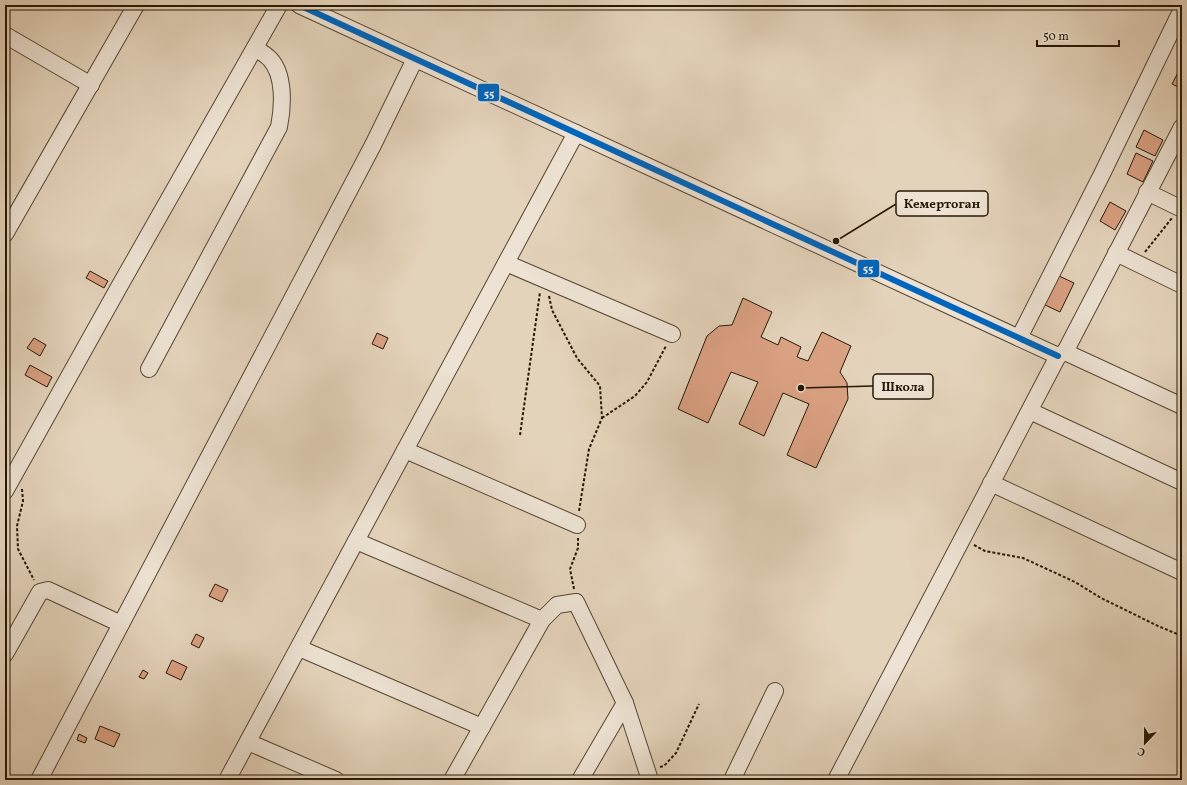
<svg xmlns="http://www.w3.org/2000/svg" width="1187" height="785" font-family="Vollkorn,serif">
<style>
.building{fill:#dba183;stroke:#261804}
.lines{fill:none;stroke-linecap:round;stroke-linejoin:round}
.minor-casing{stroke:#564732;stroke-width:18}
.path{stroke:#261804;stroke-width:2;stroke-dasharray:3 2;stroke-linecap:butt}
.minor{stroke:#ede2d3;stroke-width:16}
.bus-1-casing{stroke:#ede2d3;stroke-width:9}
.bus-1{stroke:#0065bd;stroke-width:6}
.leader{fill:none;stroke:#261804;stroke-width:1.5}
.callout-dot{fill:#261804;stroke:#ede2d3;stroke-width:1.5}
.callout{fill:#ede2d3;stroke:#261804;stroke-width:1.5}
.callout-label{font-size:13px;text-anchor:middle;font-weight:bold;fill:#261804}
.line-badge{stroke:#ede2d3;stroke-width:1.5}
.badge-label{font-size:11px;text-anchor:middle;font-weight:bold;fill:#fff}
</style>
<rect width="100%" height="100%" fill="#e4d3bb"/>
<filter id="stains"><feTurbulence type="fractalNoise" baseFrequency=".005" numOctaves="4"/><feColorMatrix values="0 0 0 0 .2 0 0 0 0 .09 0 0 0 0 .02 0 0 0 .5 -.17"/></filter>
<radialGradient id="worn" r=".72"><stop offset=".6" stop-color="#630" stop-opacity="0"/><stop offset="1" stop-color="#630" stop-opacity=".3"/></radialGradient>
<g class="building">
<polygon points="1182,65 1182,89 1172,84"/>
<polygon points="1144,130 1163,140 1155,156 1136,147"/>
<polygon points="1136,153 1153,161 1143,182 1127,174"/>
<polygon points="1110,202 1126,211 1115,230 1100,221"/>
<polygon points="90,271 108,281 104,288 86,278"/>
<polygon points="1057,275 1074,283 1060,312 1043,304"/>
<polygon points="743,298 772,312 761,337 778,345 781,337 801,347 797,357 808,361 822,332 851,346 840,372 847,383 848,399 816,468 787,455 809,404 783,393 764,436 739,424 758,382 731,372 708,423 678,409 707,336 719,326 732,325"/>
<polygon points="377,333 388,338 383,349 372,344"/>
<polygon points="34,338 46,345 40,356 27,348"/>
<polygon points="30,365 52,377 47,387 25,375"/>
<polygon points="215,584 228,590 222,602 209,596"/>
<polygon points="196,634 204,638 199,648 191,644"/>
<polygon points="172,660 187,667 181,680 166,673"/>
<polygon points="143,670 148,673 144,679 139,677"/>
<polygon points="100,726 120,734 114,747 95,739"/>
<polygon points="79,734 87,738 85,743 77,740"/>
</g>
<g class="lines">
<g class="minor-casing">
<g id="minor">
<polyline points="299,5 1058,356"/>
<polyline points="5,35 91,85"/>
<polyline points="1147,192 1182,209"/>
<polyline points="5,234 136,5"/>
<polyline points="1116,253 1182,285"/>
<polyline points="506,263 672,334"/>
<polyline points="1019,338 1103,172 1182,9"/>
<polyline points="1065,352 1182,406"/>
<path d="M149,369L279,127C283,107 285,75 270,59C266,55 260,51 255,48"/>
<polyline points="1030,411 1182,482"/>
<polyline points="405,450 577,525"/>
<polyline points="991,483 1182,572"/>
<polyline points="5,491 119,287 279,5"/>
<polyline points="356,541 542,620"/>
<polyline points="299,648 482,727"/>
<polyline points="5,654 40,592 48,590 121,624"/>
<polyline points="248,742 336,780"/>
<polyline points="39,780 373,145 415,59"/>
<polyline points="227,780 576,133"/>
<polyline points="452,780 542,620 557,605 576,602 625,703 650,780"/>
<polyline points="580,780 625,703"/>
<polyline points="732,780 775,691"/>
<polyline points="836,780 1058,356 1065,352 1182,127"/>
</g>
</g>
<g class="path">
<polyline points="1145,252 1172,218"/>
<polyline points="549,296 552,310 577,358 600,386 602,418 589,449 579,511"/>
<polyline points="602,418 635,396 647,382 666,346"/>
<polyline points="520,435 540,292"/>
<polyline points="22,489 23,501 17,526 18,549 34,580"/>
<polyline points="974,545 985,551 1023,558 1075,582 1101,598 1158,626 1182,636"/>
<polyline points="574,589 570,569 578,548 578,538"/>
<polyline points="660,767 664,766 676,753 699,704"/>
</g>
<use href="#minor" class="minor"/>
<g class="bus-1-casing">
<polyline id="bus-1" points="299,5 1058,356"/>
</g>
<use href="#bus-1" class="bus-1"/>
</g>
<path class="leader" d="M836 241L896 204M801 388L873 386"/>
<g class="callout-dot">
<circle cx="836" cy="241" r="4"/>
<circle cx="801" cy="388" r="4"/>
</g>
<g class="callout">
<rect x="896" y="191" width="92" height="25" rx="4"/>
<rect x="873" y="374" width="60" height="25" rx="4"/>
</g>
<g class="callout-label">
<text x="942" y="208">Кемертоган</text>
<text x="903" y="391">Школа</text>
</g>
<g class="line-badge">
<rect x="477" y="83" width="23" height="19" rx="4" fill="#0065bd"/>
<rect x="857" y="259" width="23" height="19" rx="4" fill="#0065bd"/>
</g>
<g class="badge-label">
<text x="489" y="97">55</text>
<text x="868" y="272">55</text>
</g>
<rect width="1187" height="785" fill="none" stroke="#e4d3bb" stroke-width="20"/>
<rect x="6" y="6" width="1175" height="773" fill="none" stroke="#261804" stroke-width="2"/>
<rect x="10" y="10" width="1167" height="765" fill="none" stroke="#261804"/>
<g transform="translate(1145 743) rotate(202)" stroke="#ede2d3" stroke-width="3" paint-order="stroke">
<path d="M0-3L7 15L0 10L-7 15Z" fill="#261804"/>
<text y="-6" font-size="11" font-weight="bold" text-anchor="middle" fill="#261804">С</text>
</g>
<path d="M1037 40v6h82v-6" fill="none" stroke="#261804" stroke-width="2"/>
<text x="1043" y="40" font-size="12" fill="#261804" stroke="#ede2d3" stroke-width="3" paint-order="stroke">50 m</text>
<rect width="100%" height="100%" filter="url(#stains)"/>
<rect width="100%" height="100%" fill="url(#worn)"/>
</svg>
